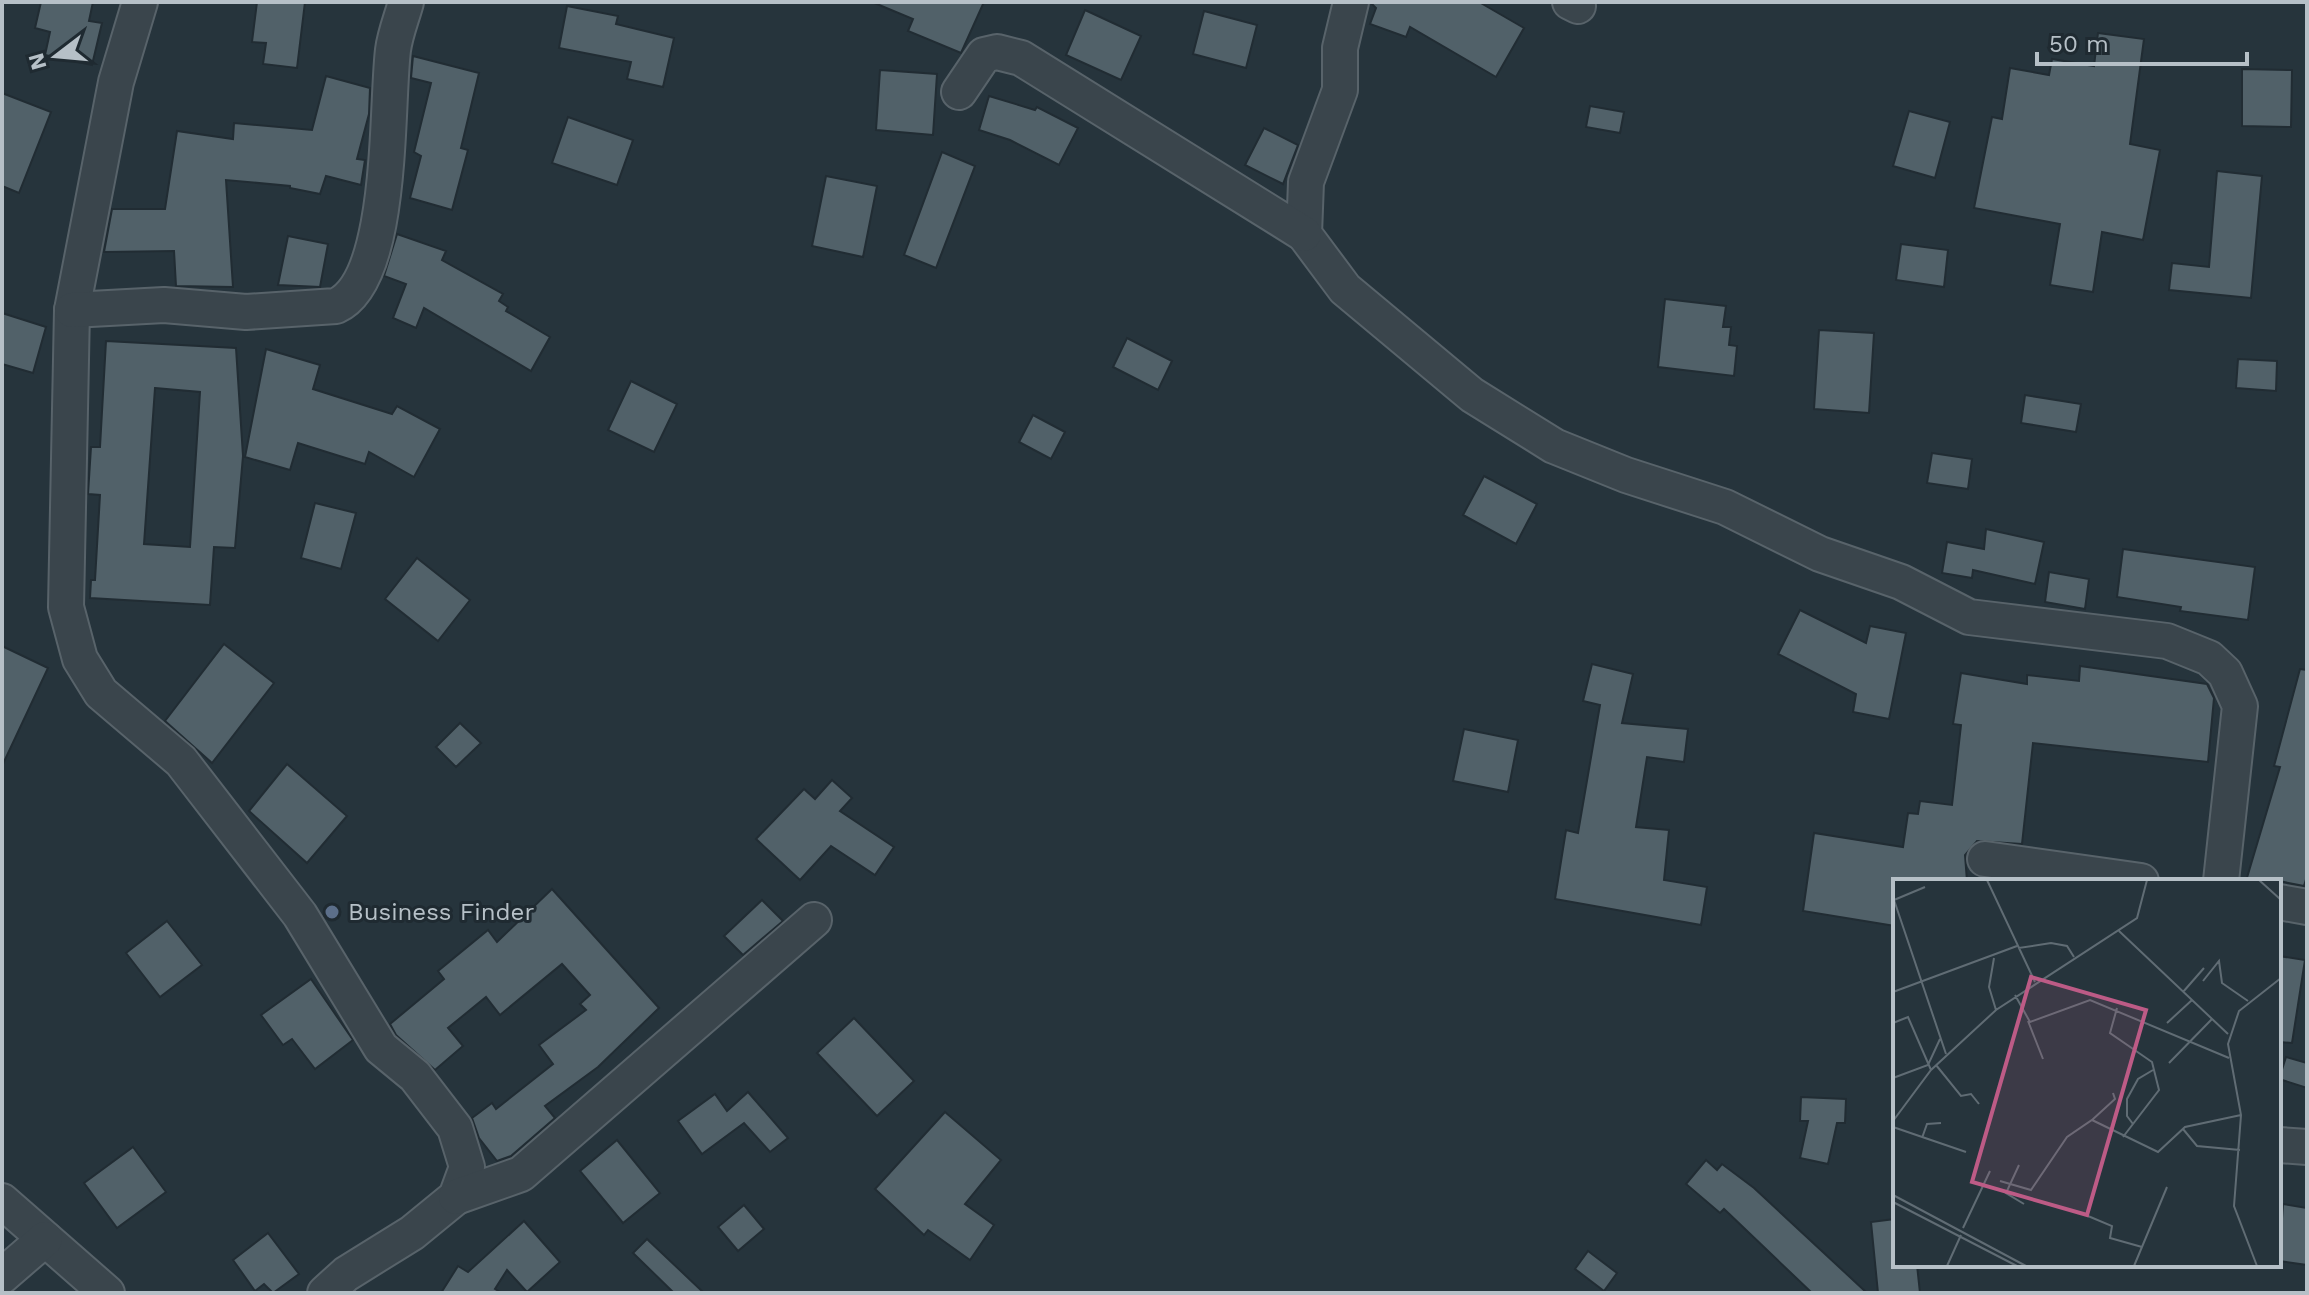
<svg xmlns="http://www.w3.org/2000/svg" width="2309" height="1295" font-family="'Work Sans',sans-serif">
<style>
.building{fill:#516169;stroke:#212c33;stroke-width:2;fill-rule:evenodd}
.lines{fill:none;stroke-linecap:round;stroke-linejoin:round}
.minor-casing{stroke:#58636a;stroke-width:38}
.minor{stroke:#3a454c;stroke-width:34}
.service-dot{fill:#5c6f8a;stroke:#1f2a31;stroke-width:3}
.labels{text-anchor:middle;stroke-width:6;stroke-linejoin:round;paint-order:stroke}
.poi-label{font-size:24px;fill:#b6c0c7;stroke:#1f2a31;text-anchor:start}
.inset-road{fill:none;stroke:#606c74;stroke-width:2}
.view{fill:#bd5b86;fill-opacity:0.15;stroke:#bd5b86;stroke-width:4}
.inset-edge{fill:none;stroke:#b6c0c7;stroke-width:4}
</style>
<rect width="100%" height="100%" fill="#26343c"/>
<g class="building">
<polygon points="41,2 93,2 89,21 102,23 92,65 45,55 50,32 35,28"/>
<polygon points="257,2 305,2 297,68 263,64 266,43 252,42"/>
<polygon points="872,2 984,2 961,53 908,31 913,19"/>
<polygon points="1370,2 1479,2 1524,28 1496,77 1410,27 1406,37 1370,24 1376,8"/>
<polygon points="567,6 618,16 616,24 674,38 663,87 627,79 631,62 559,48"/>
<polygon points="1085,10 1141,36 1121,80 1066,55"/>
<polygon points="1204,11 1257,25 1246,68 1193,54"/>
<polygon points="2098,33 2144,39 2130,144 2160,150 2143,240 2102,232 2093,292 2050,285 2060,224 1974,208 1992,117 2002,119 2010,68 2049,75 2052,59 2094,66"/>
<polygon points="413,56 479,73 461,148 468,150 452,210 410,198 421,156 414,152 431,83 411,78"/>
<polygon points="2242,69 2292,70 2291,127 2242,126"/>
<polygon points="880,70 937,74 933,135 876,130"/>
<polygon points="326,76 370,88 369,114 357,159 365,160 361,185 326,176 320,194 290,188 290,186 226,180 233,287 176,286 174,251 104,252 112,209 165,209 177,131 233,139 234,123 312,130"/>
<polygon points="2,93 51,112 19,193 2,186"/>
<polygon points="989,96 1035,110 1037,107 1078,128 1059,165 1010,140 979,130"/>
<polygon points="1590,106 1624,112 1620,133 1586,127"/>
<polygon points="1909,111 1950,122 1935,178 1893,166"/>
<polygon points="568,117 633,140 617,185 552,163"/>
<polygon points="1264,128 1298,145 1283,184 1245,165"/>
<polygon points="942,152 975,166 936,268 904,255"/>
<polygon points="2217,171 2262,176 2251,298 2169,290 2172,263 2209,267"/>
<polygon points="826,176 877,186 863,257 812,246"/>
<polygon points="397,234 446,251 442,260 503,294 499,301 508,307 506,311 550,337 531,371 424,308 416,328 393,318 406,284 384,276"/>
<polygon points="288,236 328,244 320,287 278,285"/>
<polygon points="1901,244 1948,250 1944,287 1896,280"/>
<polygon points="1665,299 1726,306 1723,327 1731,327 1729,345 1737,346 1734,376 1658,367"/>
<polygon points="2,313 46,327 33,373 2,364"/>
<polygon points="1819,330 1874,333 1869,413 1814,409"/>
<polygon points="1127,338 1172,361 1158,390 1113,367"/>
<path d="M106,341L236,348L243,456L235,548L214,547L210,605L90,598L91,580H95L100,495L88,494L91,447H100ZM155,388L200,392L190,547L144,544Z"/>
<polygon points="266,349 320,365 313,389 392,414 397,406 440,429 414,477 369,452 365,464 298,443 290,470 245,457"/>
<polygon points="2238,359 2277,361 2276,391 2236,388"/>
<polygon points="631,381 677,404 654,452 608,430"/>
<polygon points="2025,395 2081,404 2076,432 2021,423"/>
<polygon points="1033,415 1065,432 1051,459 1019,442"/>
<polygon points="1932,453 1972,459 1968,489 1927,483"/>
<polygon points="1484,476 1537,504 1516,544 1463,515"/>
<polygon points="315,503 356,513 341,569 301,558"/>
<polygon points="1986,529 2044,542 2035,584 1973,570 1972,578 1942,573 1947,542 1984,549"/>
<polygon points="2123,549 2255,567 2248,620 2180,611 2181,607 2117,597"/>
<polygon points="417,558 470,600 438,641 385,599"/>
<polygon points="2049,572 2089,579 2085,609 2045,602"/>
<polygon points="1800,610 1866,643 1870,626 1906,633 1889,719 1853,712 1856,694 1778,654"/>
<polygon points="224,644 274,683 212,763 165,721"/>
<polygon points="2,646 48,668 2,766"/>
<polygon points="1592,664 1633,674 1622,723 1688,729 1684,762 1647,757 1636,827 1669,830 1664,880 1707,887 1701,925 1555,899 1566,830 1578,833 1600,705 1583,701"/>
<polygon points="2080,666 2207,684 2214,698 2208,762 2033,743 2022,844 1977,841 1965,855 1967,881 1895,881 1895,926 1803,911 1814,833 1903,847 1908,813 1918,814 1920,801 1952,805 1961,725 1953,724 1961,673 2027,684 2027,675 2079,681"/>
<polygon points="2300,669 2307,670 2307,876 2304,886 2279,881 2246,881 2280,767 2274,766"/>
<polygon points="460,723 481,743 456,767 436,747"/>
<polygon points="1464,729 1518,740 1508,792 1453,781"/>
<polygon points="287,764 347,816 307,863 249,811"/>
<polygon points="832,780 852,798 840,811 894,847 875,875 831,846 800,880 756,839 804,789 815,799"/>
<polygon points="552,889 659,1008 598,1067 545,1106 555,1118 511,1156 497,1161 479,1138 472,1118 492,1103 496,1109 553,1064 539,1045 586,1010 580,1004 590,995 562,964 500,1015 486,997 448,1028 463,1046 435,1070 396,1035 390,1024 444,979 438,971 488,930 497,942"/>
<polygon points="762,900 783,921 743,955 724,936"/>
<polygon points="167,921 202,965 160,997 126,953"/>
<polygon points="2279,956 2305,960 2292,1043 2279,1042"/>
<polygon points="311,979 353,1040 315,1069 292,1039 283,1045 261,1015"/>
<polygon points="854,1018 914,1081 877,1116 817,1053"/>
<polygon points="2286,1057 2307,1063 2307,1088 2279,1079"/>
<polygon points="748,1092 788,1138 770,1152 744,1123 702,1154 678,1121 715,1094 727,1111"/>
<polygon points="1801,1097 1846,1099 1845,1123 1837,1123 1828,1164 1800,1158 1808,1121 1800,1121"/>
<polygon points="945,1112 1001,1160 965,1204 994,1225 970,1260 928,1230 924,1235 875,1189"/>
<polygon points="617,1140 660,1193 623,1223 580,1171"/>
<polygon points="133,1147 166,1192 117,1228 84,1183"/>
<polygon points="1706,1160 1717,1170 1722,1164 1754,1188 1867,1293 1812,1293 1724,1209 1720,1213 1686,1184"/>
<polygon points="2283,1204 2307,1208 2307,1265 2279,1261"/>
<polygon points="744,1205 764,1229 738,1251 718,1227"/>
<polygon points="1895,1219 1895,1265 1917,1265 1920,1293 1878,1293 1871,1222"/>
<polygon points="524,1221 560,1262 527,1292 507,1270 495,1289 502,1293 441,1293 458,1266 468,1272"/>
<polygon points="268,1233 299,1274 273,1293 264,1284 255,1291 233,1260"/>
<polygon points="647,1239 704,1293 674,1293 633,1253"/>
<polygon points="1588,1251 1617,1273 1604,1291 1575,1269"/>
</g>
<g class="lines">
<g class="minor-casing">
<g id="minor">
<polyline points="140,2 116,82 72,310 66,607 80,659 101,693 181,761 300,915 381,1048 415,1076 455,1128 467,1167 456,1197 412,1233 346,1274 325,1293"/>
<polyline points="1351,2 1340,48 1340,90 1306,182 1304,234 1345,289 1472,395 1554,446 1626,475 1725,507 1820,554 1901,582 1969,617 2167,641 2209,658 2225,673 2240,706 2221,881"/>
<polyline points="1570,2 1578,6"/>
<polyline points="959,92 984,55 997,52 1021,58 1304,234"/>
<path d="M72,310L164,305L246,312L336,306C394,280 386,106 393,50C395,34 402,17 406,2"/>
<polyline points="1985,859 2141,881"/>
<polyline points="2279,902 2307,907"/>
<polyline points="2279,1145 2307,1147"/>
<polyline points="456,1197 521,1174 814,920"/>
<polyline points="2,1201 107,1293"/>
<polyline points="2,1276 45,1239"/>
</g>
</g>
<use href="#minor" class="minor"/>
</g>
<circle class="service-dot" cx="332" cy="912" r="8"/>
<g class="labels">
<g class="poi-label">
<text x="348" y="920">Business Finder</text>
</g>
</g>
<g transform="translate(1893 879)">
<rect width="388" height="388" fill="#26343c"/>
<path class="inset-road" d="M94,1L126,69L158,64L174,67L181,78M366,1L387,20M0,18L53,175M1,21L32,8M226,52L335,155M126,69L142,103M101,79L96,108L103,131M310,102L326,82L329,104L355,122M0,113L124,67M290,113L311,89M122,116L137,143L197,121L336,179M224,129L217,154L259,183L266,211L230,258M135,142L150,180M0,144L15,138L38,191M274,144L299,121M276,184L319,140M43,186L68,217L78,215L86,225M0,199L35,186L47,160M199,241L222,220L220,214M0,242L38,191L103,131L244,39L254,1M240,245L234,237V220L245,200L260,191M0,248L73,273M290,250L304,267L347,271M29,259L34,245L48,244M126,286L113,314L131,325M107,302L138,311L174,258L199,241L265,273L292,248L348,236M0,316L133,387M0,323L124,387M195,337L219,347L217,359L249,368M70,349L97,292M54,387L68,356M241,387L274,308M364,387L341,327L348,236L335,165L346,132L388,99"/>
<path class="view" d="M138,98L253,131L194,336L79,303Z"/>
<rect width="388" height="388" class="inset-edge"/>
</g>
<rect width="2309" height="1295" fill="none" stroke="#b6c0c7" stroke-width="8"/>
<g transform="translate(56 56) rotate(254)" stroke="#1f2a31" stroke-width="6" paint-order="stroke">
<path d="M0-6L14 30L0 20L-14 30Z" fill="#b6c0c7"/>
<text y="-12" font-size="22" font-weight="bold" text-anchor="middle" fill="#b6c0c7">N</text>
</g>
<path d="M2037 52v12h210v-12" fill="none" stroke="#b6c0c7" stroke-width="4"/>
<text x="2049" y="52" font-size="24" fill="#b6c0c7" stroke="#1f2a31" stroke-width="6" paint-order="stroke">50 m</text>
</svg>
